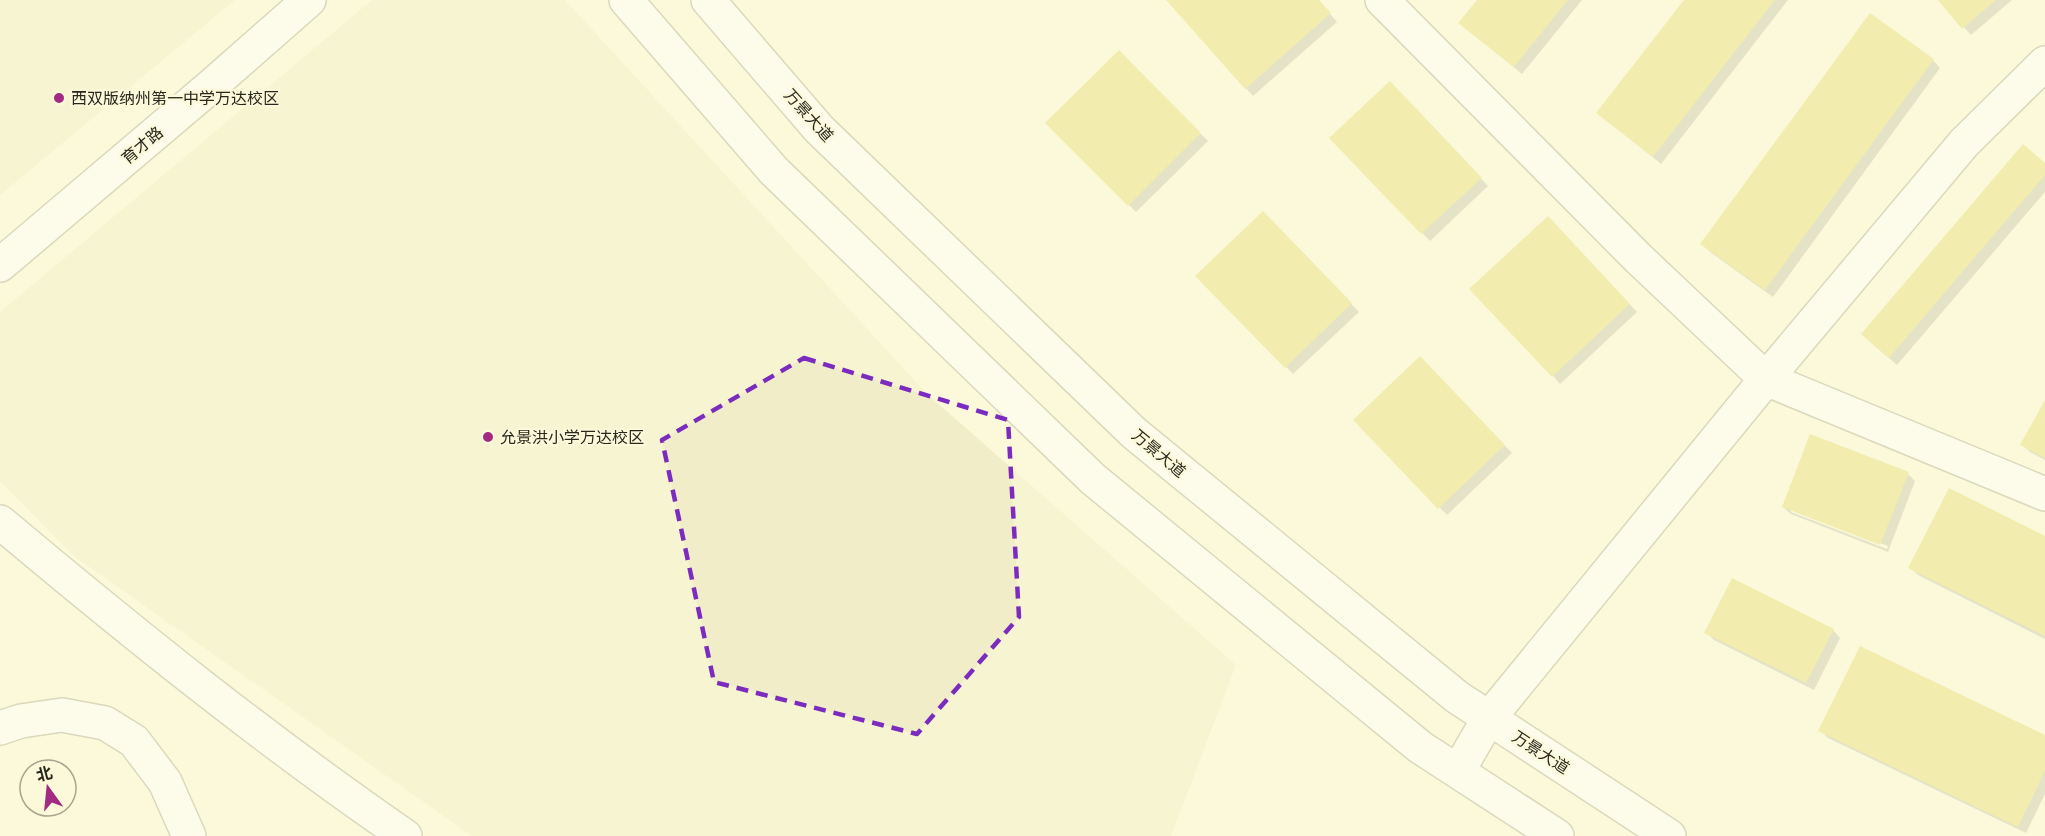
<svg xmlns="http://www.w3.org/2000/svg" width="2045" height="836" font-family="'DM Sans','Noto Sans SC',sans-serif">
<style>
.built{fill:#f1edc8}
.shadow{fill:#0003;fill-rule:evenodd}
.building{fill:#e6db7b}
.lines{fill:none;stroke-linecap:round;stroke-linejoin:round}
.minor-casing{stroke:#b3b094;stroke-width:36}
.major-casing{stroke:#b3b094;stroke-width:36}
.minor{stroke:#fff;stroke-width:33}
.major{stroke:#fff;stroke-width:33}
.marked{fill:none;stroke:#7b2cbf;stroke-width:4.5;stroke-dasharray:12 8;stroke-linejoin:round}
.poi-dot{fill:#a32a81;stroke:#fcf9db;stroke-width:2}
.labels{text-anchor:middle;stroke-width:4.5;stroke-linejoin:round;paint-order:stroke}
.poi-label{font-size:16px;fill:#29281d;stroke:#fcf9db;text-anchor:start}
.street-label{font-size:16px;fill:#29281d;stroke:#fcf9db}
</style>
<rect width="100%" height="100%" fill="#fcf9db"/>
<g class="built">
<polygon points="0,0 235,0 0,195"/>
<polygon points="372,0 565,0 926,393 1236,665 1171,836 472,836 75,557 0,481 0,312"/>
</g>
<g class="shadow">
<polygon points="1168,0 1318,0 1337,22 1253,96"/>
<polygon points="1479,0 1582,0 1522,74 1468,30"/>
<polygon points="1686,0 1788,0 1661,164 1598,113"/>
<polygon points="1940,0 2012,0 1971,35"/>
<polygon points="1119,52 1208,141 1136,212 1048,123"/>
<polygon points="1933,60 1940,68 1773,297 1710,252 1702,244"/>
<polygon points="1390,83 1488,186 1430,241 1332,138"/>
<polygon points="2045,165 2045,192 1897,365 1870,342"/>
<polygon points="1263,213 1359,312 1293,374 1198,276"/>
<polygon points="1555,225 1637,312 1560,384 1553,376"/>
<polygon points="1420,358 1512,453 1447,515 1355,420"/>
<polygon points="2045,403 2045,460 2030,452 2022,444"/>
<path d="M1908,474L1915,481L1888,552L1791,514L1783,507ZM1791,509L1888,546L1887,549L1791,512Z"/>
<polygon points="2045,538 2045,639 1918,575 1910,568"/>
<polygon points="1833,630 1840,638 1814,690 1714,640 1706,632"/>
<polygon points="1820,730 2045,737 2045,794 2026,833 1828,738"/>
</g>
<g class="building">
<polygon points="1166,0 1319,0 1331,13 1245,89"/>
<polygon points="1477,0 1568,0 1514,67 1458,23"/>
<polygon points="1684,0 1775,0 1653,157 1596,113"/>
<polygon points="1938,0 1996,0 1962,29"/>
<polygon points="1870,13 1934,59 1765,290 1700,244"/>
<polygon points="1119,50 1201,133 1128,206 1045,123"/>
<polygon points="1390,81 1482,178 1421,234 1329,138"/>
<polygon points="2023,144 2045,163 2045,175 1889,358 1861,334"/>
<polygon points="1263,211 1352,303 1285,368 1195,276"/>
<polygon points="1548,216 1630,304 1552,377 1469,289"/>
<polygon points="1420,356 1505,445 1438,509 1353,420"/>
<polygon points="2045,400 2045,458 2020,445"/>
<polygon points="1810,434 1909,472 1880,545 1782,507"/>
<polygon points="1949,488 2045,536 2045,636 1908,568"/>
<polygon points="1732,578 1834,629 1806,683 1704,633"/>
<polygon points="1860,646 2045,735 2045,771 2018,827 1818,731"/>
</g>
<g class="lines">
<g class="minor-casing">
<g id="minor">
<polyline points="1382,0 1639,259 1766,379 2045,494"/>
<polyline points="0,265 210,87 309,0"/>
<path d="M0,522C131,632 264,739 405,836"/>
<polyline points="1458,771 1489,718 1766,379 1964,143 2045,63"/>
</g>
</g>
<g class="major-casing">
<g id="major">
<polyline points="626,0 774,171 1093,479 1420,747 1557,836"/>
<polyline points="708,0 819,129 1134,433 1457,697 1669,836"/>
<polyline points="0,728 21,721 62,715 105,723 134,741 165,782 189,836"/>
</g>
</g>
<use href="#minor" class="minor"/>
<use href="#major" class="major"/>
</g>
<path d="M0 0H2045V836H0ZM804,358L1008,420L1019,617L917,734L714,682L662,440Z" fill="#fcf9db" fill-opacity=".55" fill-rule="evenodd"/>
<path class="marked" d="M804,358L1008,420L1019,617L917,734L714,682L662,440Z"/>
<g class="poi-dot">
<circle cx="59" cy="98" r="6"/>
<circle cx="488" cy="437" r="6"/>
</g>
<g class="labels">
<g class="poi-label">
<text x="71" y="104">西双版纳州第一中学万达校区</text>
<text x="500" y="443">允景洪小学万达校区</text>
</g>
<g class="street-label">
<text transform="translate(809 115) rotate(48)" y="6">万景大道</text>
<text transform="translate(142 145) rotate(-40)" y="6">育才路</text>
<text transform="translate(1159 453) rotate(40)" y="6">万景大道</text>
<text transform="translate(1541 752) rotate(33)" y="6">万景大道</text>
</g>
</g>
<g transform="translate(48 788) rotate(345)"><circle r="28" fill="#fcf9db" stroke="#a8a58f" stroke-width="1.5"/>
<path d="M0-4.5L10 22L0 15L-10 22Z" fill="#a32a81"/>
<text y="-9" font-size="16" font-weight="bold" text-anchor="middle" fill="#29281d">北</text>
</g>
</svg>
